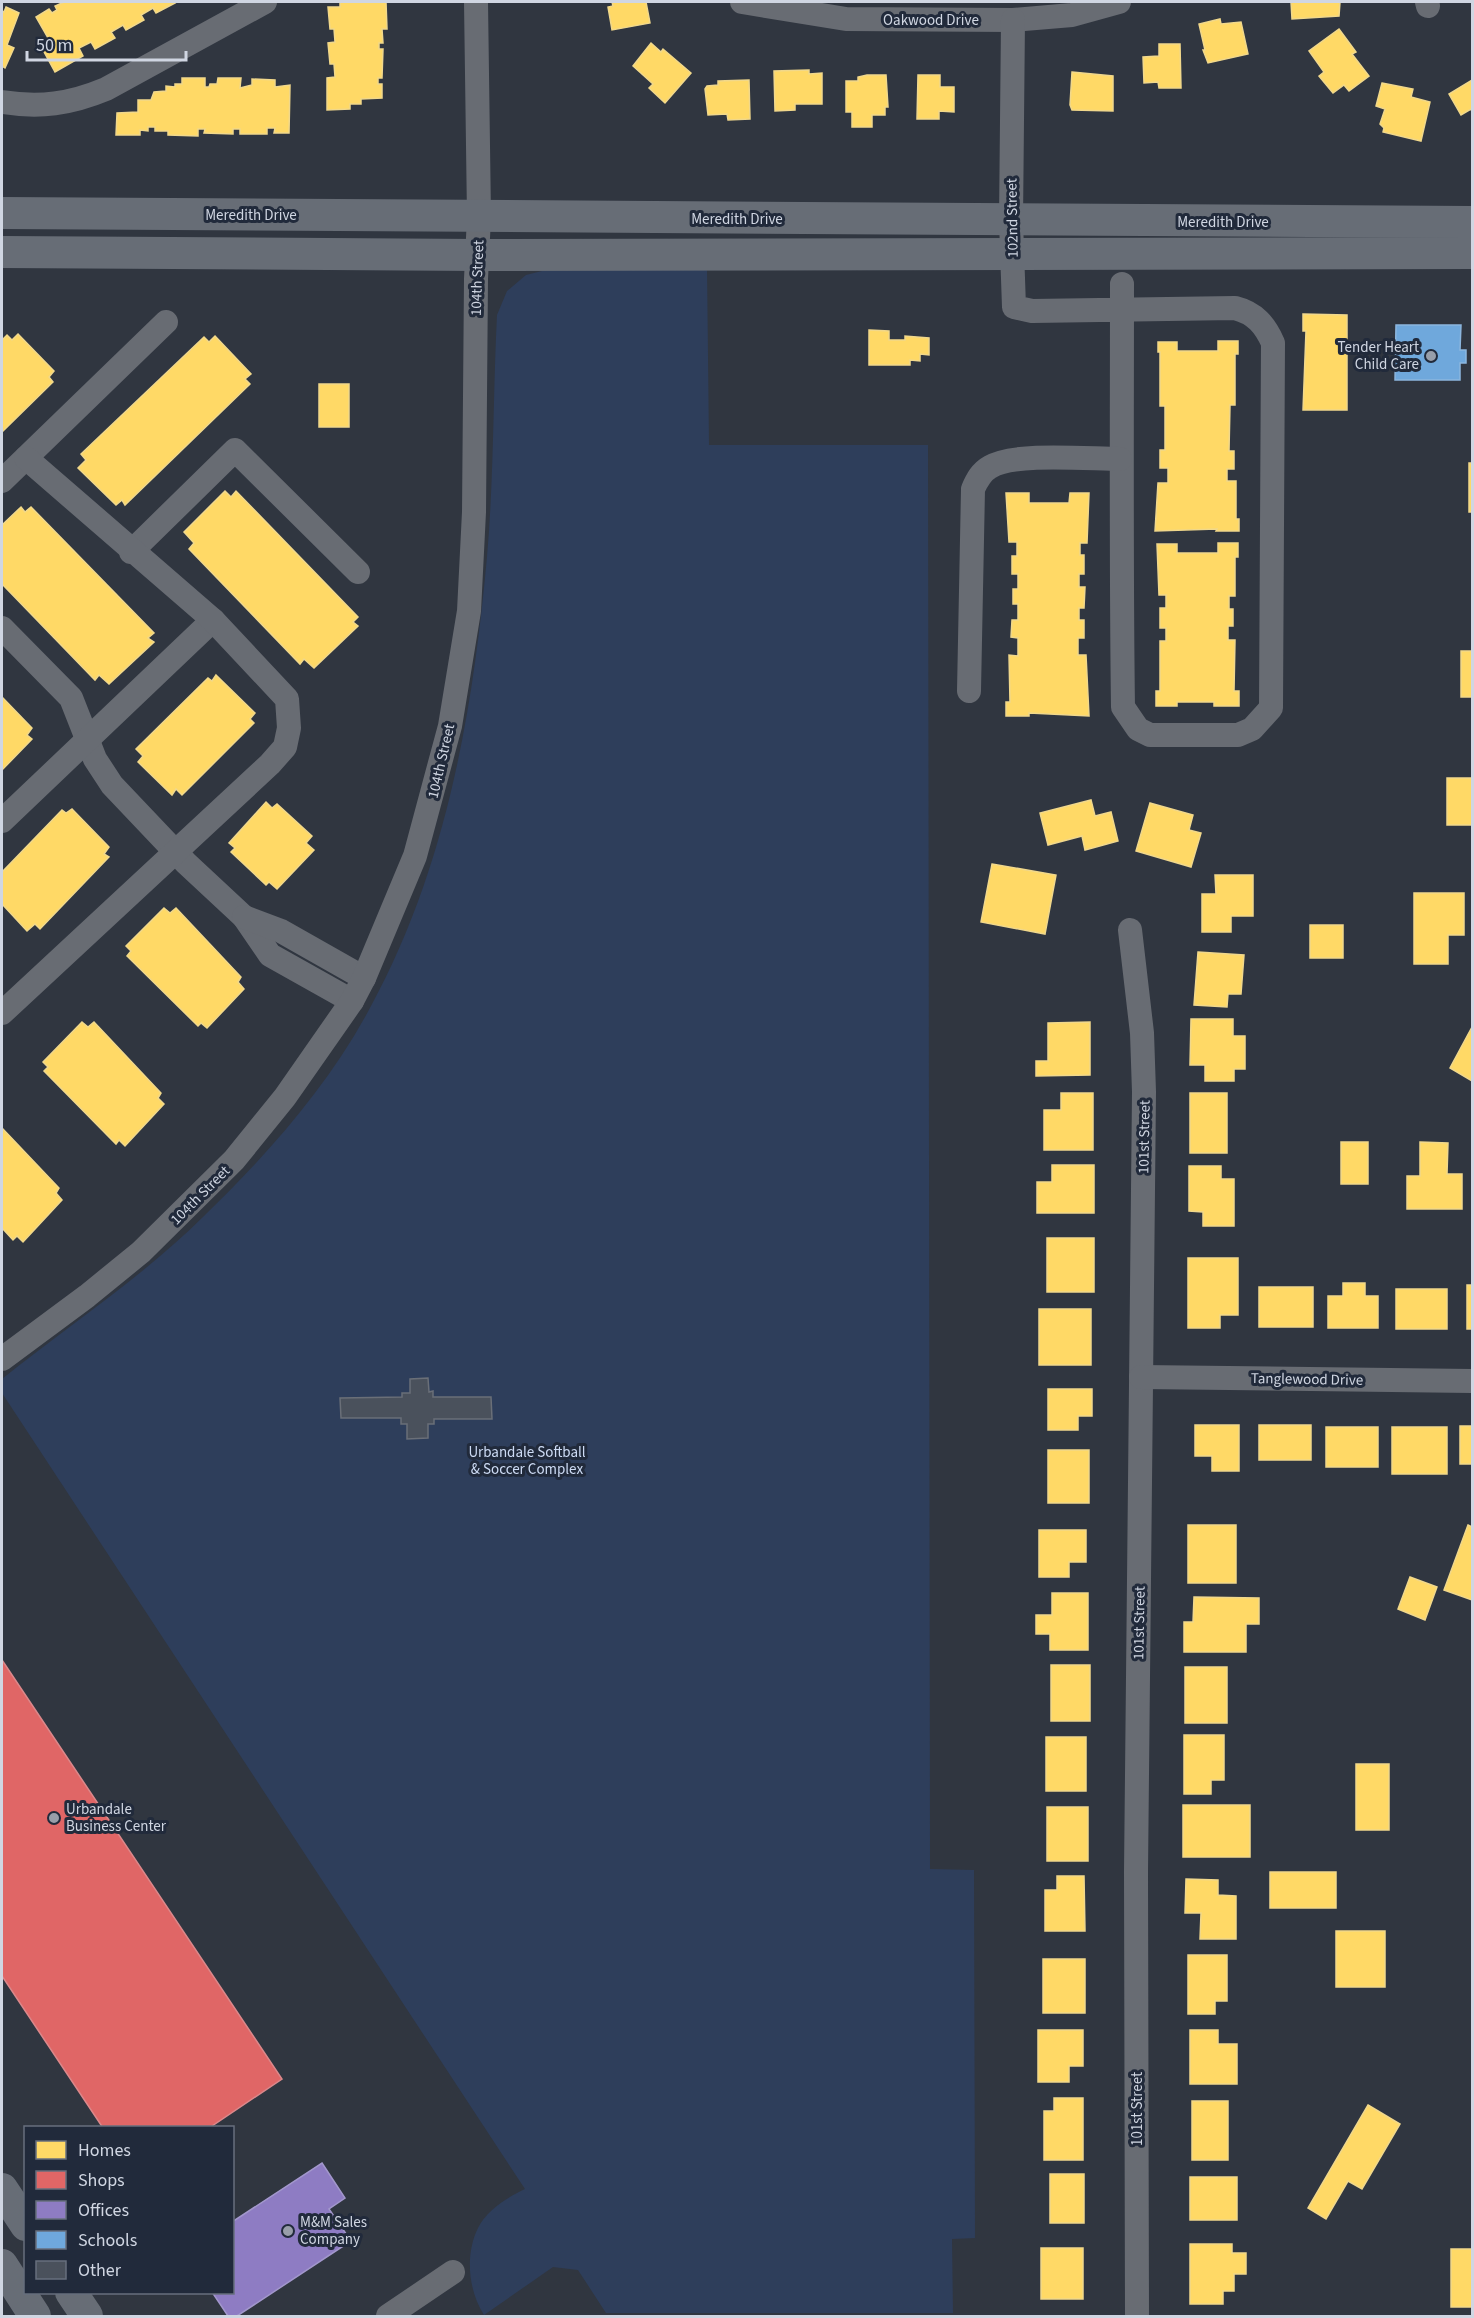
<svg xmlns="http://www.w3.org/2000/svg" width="1474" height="2318" font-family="'Source Sans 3',sans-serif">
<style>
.green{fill:#2e3e5b}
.homes{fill:#ffd966;stroke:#f1d88b;stroke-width:1.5}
.shops{fill:#e06666;stroke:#db888b;stroke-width:1.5}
.offices{fill:#8e7cc3;stroke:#a297cc;stroke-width:1.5}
.schools{fill:#6fa8dc;stroke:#8cb6de;stroke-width:1.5}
.building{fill:#4a515c;stroke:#6a6f78;stroke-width:1.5}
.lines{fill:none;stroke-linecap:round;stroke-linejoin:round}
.minor{stroke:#686c73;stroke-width:24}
.major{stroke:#676d76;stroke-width:32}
.poi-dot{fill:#989ea9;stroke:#212a3b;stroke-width:2}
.labels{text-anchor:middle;stroke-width:6;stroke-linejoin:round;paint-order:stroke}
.street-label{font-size:15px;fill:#d0d6e2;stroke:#212a3b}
.poi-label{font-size:15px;fill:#d0d6e2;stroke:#212a3b;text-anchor:start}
.park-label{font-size:15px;fill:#cddbf4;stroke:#212a3b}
</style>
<rect width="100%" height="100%" fill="#303640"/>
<path class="green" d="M707,267L709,445H928L930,1869L974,1870L975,2238L952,2239L953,2313H606L578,2270L553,2267L484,2315C468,2290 465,2254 478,2228C487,2210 508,2197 525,2189L2,1393V1379C69,1325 143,1277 205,1215C268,1154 330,1084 371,1006C446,868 473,712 487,557C494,477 493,395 497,315L507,291L526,275L554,268Z"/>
<g class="homes">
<polygon points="64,2 174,2 175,3 156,13 153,8 141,15 144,20 126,30 123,25 111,32 115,38 95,49 91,42 79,48 83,56 55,72 43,50 52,45 36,17 49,9 52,13 57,10 55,6"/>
<polygon points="340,2 386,2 387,29 382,29 383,43 379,43 379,49 383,49 382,78 378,78 378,84 382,84 382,98 361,99 361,104 350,104 350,109 327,110 327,78 335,77 334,64 330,64 328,43 335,42 334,29 330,29 328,7 340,7"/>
<polygon points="612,2 646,2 650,23 612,30 608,7 613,6"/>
<polygon points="1291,2 1340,2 1339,16 1292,19"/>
<polygon points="6,7 19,13 7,45 14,48 5,68 2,66 2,11 4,12"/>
<polygon points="1220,19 1221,24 1241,22 1248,54 1208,63 1203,50 1205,50 1199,24"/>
<polygon points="1339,29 1356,52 1352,54 1369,76 1349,91 1344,85 1333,93 1319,76 1324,72 1309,51"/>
<polygon points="651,43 661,52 663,49 691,73 665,103 649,88 653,84 633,66"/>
<polygon points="1159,44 1180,44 1181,88 1159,88 1158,82 1144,83 1143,57 1159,56"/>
<polygon points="809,70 809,74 822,73 822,104 795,104 795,110 775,111 774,71"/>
<polygon points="1072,72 1113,76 1113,111 1072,110 1070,105"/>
<polygon points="867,75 886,75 888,107 885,107 885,115 872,115 872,127 852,127 852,112 846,112 846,81 858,81 858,77"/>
<polygon points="918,75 940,75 940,87 954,87 954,112 939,111 939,119 917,119"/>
<polygon points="182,78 205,78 205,87 209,87 210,84 217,84 218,78 241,78 240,88 252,85 252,79 275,80 275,87 290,85 289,133 274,133 275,128 267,128 267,134 240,134 240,129 233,129 233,134 204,133 205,129 198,129 198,136 168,135 168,131 155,131 155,127 148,127 148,131 140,130 140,135 116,135 117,113 138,112 138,100 151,100 154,92 166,91 166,86 175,87 175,84 182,84"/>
<polygon points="749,80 750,119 728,120 727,114 708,115 705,89 707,86 718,85 718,81"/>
<polygon points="1472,80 1472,112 1471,109 1461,115 1449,94"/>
<polygon points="1382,83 1413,89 1411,97 1430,102 1421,141 1383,132 1384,128 1380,124 1385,109 1376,106"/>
<polygon points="1303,314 1347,315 1347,410 1303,410 1306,331 1303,331"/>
<polygon points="869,330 889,331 889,340 905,340 905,336 929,338 929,355 920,354 920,361 910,360 910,365 869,365"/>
<polygon points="18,334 54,371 49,377 53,382 2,432 2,340 7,335 12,340"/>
<polygon points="215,336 251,374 245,379 250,384 125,505 122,500 116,505 78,468 86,460 81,454 204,337 209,342"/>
<polygon points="1218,341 1238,341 1238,354 1235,354 1235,405 1230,405 1229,451 1234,451 1234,469 1227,469 1227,481 1236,481 1236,519 1239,519 1239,531 1216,531 1217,529 1155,531 1158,483 1168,483 1168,468 1160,468 1160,450 1165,450 1165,406 1160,406 1160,352 1158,352 1158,342 1177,342 1177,351 1218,351"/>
<rect x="319" y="384" width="30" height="43"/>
<rect x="1469" y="463" width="3" height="49"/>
<polygon points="225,491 231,497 236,491 358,617 353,622 358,626 314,668 304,659 300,664 189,549 194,543 184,532"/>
<polygon points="1006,493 1029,493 1029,503 1069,503 1070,493 1089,493 1087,543 1080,543 1080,555 1084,555 1084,574 1079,574 1079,587 1085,587 1084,608 1079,608 1079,620 1084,620 1084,638 1078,638 1078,655 1086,655 1089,716 1029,713 1029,716 1006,716 1006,702 1010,702 1009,655 1018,656 1018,638 1011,637 1012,620 1018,620 1018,604 1013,604 1013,589 1018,589 1018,574 1012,574 1012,556 1017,556 1017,542 1009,542"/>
<polygon points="21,507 25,512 31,507 154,633 148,638 154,642 109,684 99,675 95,680 2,584 2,525"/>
<polygon points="1218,543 1238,543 1238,557 1235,557 1235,596 1229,596 1229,609 1233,609 1233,626 1228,626 1228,640 1235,640 1234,691 1239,691 1239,706 1214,706 1214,702 1177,702 1177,706 1156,706 1156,691 1160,691 1160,641 1166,641 1166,628 1160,628 1160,608 1166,608 1166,595 1159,595 1157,544 1177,544 1177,553 1218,553"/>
<rect x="1461" y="651" width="11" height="46"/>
<polygon points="216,675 255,713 250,719 254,723 182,795 176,789 172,795 138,762 143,756 136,749 208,678 212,681"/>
<polygon points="2,697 32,728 27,735 32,739 2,770"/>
<rect x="1447" y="778" width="25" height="47"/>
<polygon points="1091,800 1095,816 1111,812 1118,841 1085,850 1082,836 1048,845 1040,813"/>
<polygon points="266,802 272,808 277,804 312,836 306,843 314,850 277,889 269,882 266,885 231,852 235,848 229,843"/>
<polygon points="1150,803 1193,815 1189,830 1201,833 1191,867 1136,851"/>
<polygon points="72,809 109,847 104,854 109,857 40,929 35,924 27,931 2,904 2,872 62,810 66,813"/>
<polygon points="992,864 1056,875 1045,934 981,922"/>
<polygon points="1215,875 1253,875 1253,916 1231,916 1231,932 1202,932 1202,894 1216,894"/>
<polygon points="1414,893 1464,893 1464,935 1448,935 1448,964 1414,964"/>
<polygon points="164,908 170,913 176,908 241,977 238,982 244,989 207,1028 201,1023 198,1026 127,956 131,951 126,946"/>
<rect x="1310" y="925" width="33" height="33"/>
<polygon points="1198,952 1244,955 1241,994 1228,994 1227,1007 1194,1005"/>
<polygon points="1191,1019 1233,1019 1233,1036 1245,1036 1245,1069 1234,1069 1234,1081 1205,1081 1205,1065 1190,1065"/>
<polygon points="82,1022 88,1027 94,1022 161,1093 158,1098 164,1104 125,1146 119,1140 116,1144 44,1071 48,1067 43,1062"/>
<polygon points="1090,1022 1090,1075 1036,1076 1036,1061 1048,1061 1048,1023"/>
<polygon points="1472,1027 1472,1081 1450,1068"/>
<polygon points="1061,1093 1093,1093 1093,1150 1044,1150 1044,1110 1061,1110"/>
<rect x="1190" y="1093" width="37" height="60"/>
<polygon points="2,1128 59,1188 56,1193 62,1200 23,1242 17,1236 13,1240 2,1228"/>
<rect x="1341" y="1142" width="27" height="42"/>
<polygon points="1420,1142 1448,1143 1447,1174 1462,1174 1462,1209 1407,1209 1407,1176 1420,1176"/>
<polygon points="1052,1165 1094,1165 1094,1213 1037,1213 1037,1182 1052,1182"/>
<polygon points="1189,1166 1221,1166 1221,1179 1234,1179 1234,1226 1203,1226 1203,1212 1189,1211"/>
<rect x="1047" y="1238" width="47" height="54"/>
<polygon points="1188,1258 1238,1258 1238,1315 1220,1315 1220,1328 1188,1328"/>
<polygon points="1343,1283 1365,1283 1365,1296 1378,1296 1378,1328 1328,1328 1328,1296 1343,1296"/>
<rect x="1467" y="1285" width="5" height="44"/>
<rect x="1259" y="1287" width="54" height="40"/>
<rect x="1396" y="1289" width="51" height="40"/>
<rect x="1039" y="1309" width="52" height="56"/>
<polygon points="1048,1389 1092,1389 1092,1416 1078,1416 1078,1430 1048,1430"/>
<polygon points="1195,1425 1239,1425 1239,1471 1212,1471 1212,1456 1195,1456"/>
<rect x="1259" y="1425" width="52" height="35"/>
<rect x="1460" y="1426" width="12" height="38"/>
<rect x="1326" y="1427" width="52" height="40"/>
<rect x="1392" y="1427" width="55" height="47"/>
<rect x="1048" y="1450" width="41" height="53"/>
<rect x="1188" y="1525" width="48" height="58"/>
<polygon points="1468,1525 1472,1527 1472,1600 1444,1590"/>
<polygon points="1039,1530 1086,1530 1086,1562 1069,1562 1069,1577 1039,1577"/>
<polygon points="1410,1577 1437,1587 1425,1620 1398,1609"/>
<polygon points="1052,1593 1088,1593 1088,1650 1050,1650 1050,1634 1036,1634 1036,1615 1052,1615"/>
<polygon points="1194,1597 1259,1598 1259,1624 1246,1624 1246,1652 1184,1652 1184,1622 1193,1622"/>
<rect x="1051" y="1665" width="39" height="56"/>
<rect x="1185" y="1667" width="42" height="56"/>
<polygon points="1184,1735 1224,1735 1224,1780 1211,1780 1211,1794 1184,1794"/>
<rect x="1046" y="1737" width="40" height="54"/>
<rect x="1356" y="1764" width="33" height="66"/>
<rect x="1183" y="1805" width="67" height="52"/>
<rect x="1047" y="1807" width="41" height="54"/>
<rect x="1270" y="1872" width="66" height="36"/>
<polygon points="1057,1876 1084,1876 1085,1931 1045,1931 1045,1890 1057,1890"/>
<polygon points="1186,1879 1218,1880 1218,1895 1236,1896 1236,1939 1200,1939 1201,1913 1185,1913"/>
<rect x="1336" y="1931" width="49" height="56"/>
<polygon points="1188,1955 1227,1955 1227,2001 1215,2001 1215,2014 1188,2014"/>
<rect x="1043" y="1959" width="42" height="54"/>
<polygon points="1038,2030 1083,2030 1083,2066 1069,2066 1069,2082 1038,2082"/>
<polygon points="1190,2030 1218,2030 1218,2044 1237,2044 1237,2084 1190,2084"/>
<polygon points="1054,2098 1083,2098 1083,2160 1044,2160 1044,2111 1054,2111"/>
<rect x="1192" y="2101" width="36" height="59"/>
<polygon points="1368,2105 1400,2124 1362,2189 1348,2181 1326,2219 1308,2208"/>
<rect x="1050" y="2174" width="34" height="49"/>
<rect x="1190" y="2177" width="47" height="43"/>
<polygon points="1190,2244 1232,2244 1232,2253 1246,2253 1246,2274 1234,2274 1234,2291 1223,2291 1223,2304 1190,2304"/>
<rect x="1041" y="2248" width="42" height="51"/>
<rect x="1451" y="2249" width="21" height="58"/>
</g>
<polygon class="shops" points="2,1660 282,2079 209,2128 103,2128 2,1976"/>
<polygon class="offices" points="322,2163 345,2198 329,2209 351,2241 237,2316 228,2316 212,2292 232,2292 232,2222"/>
<polygon class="schools" points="1396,325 1461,325 1460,350 1466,350 1466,363 1460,363 1460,380 1395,380"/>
<polygon class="building" points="428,1378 429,1392 433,1391 433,1397 491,1397 492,1419 434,1419 434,1424 428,1424 428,1438 407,1439 407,1424 401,1424 401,1418 341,1418 340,1398 402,1397 402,1393 410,1393 410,1379"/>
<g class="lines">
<g class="minor">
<polyline points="742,2 846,19 1013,20 1072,15 1119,2"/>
<polyline points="1427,2 1428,6"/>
<path d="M1013,20L1011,221L1014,307L1032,311L1235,308C1255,313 1265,325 1273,343L1271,708L1252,729L1238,735H1150L1138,729L1123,707C1121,566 1122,425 1122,284"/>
<path d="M2,102C40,108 70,104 106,89L265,2"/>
<polyline points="2,481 166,322"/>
<polyline points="131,552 235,450 358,572"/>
<polyline points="2,628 71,698 95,759 112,785 186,863 244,917 270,955 352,1001"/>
<path d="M969,691L973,489C977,480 981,472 990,467C1014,452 1089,459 1120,459"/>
<polyline points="2,821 213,620"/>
<polyline points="244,917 281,931 364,978"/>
<polyline points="1130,930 1142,1033 1144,1092 1136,1872 1137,2316"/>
<polyline points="2,1013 270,764 285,747 289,728 287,699 213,620 26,458"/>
<polyline points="2,1359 87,1296 141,1252 234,1160 285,1097 352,1001 364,978 415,856 450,726 469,611 474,512 476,279 479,217 476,2"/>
<polyline points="1141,1377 1472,1381"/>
<polyline points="388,2316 453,2272"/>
</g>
<g class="major">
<polyline points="2,213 1472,222"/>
<polyline points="2,252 478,255 1472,253"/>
<polyline points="2,2189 26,2225"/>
<polyline points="2,2265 35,2316"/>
<polyline points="71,2292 87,2316"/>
</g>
</g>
<g class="poi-dot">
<circle cx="1431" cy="356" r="6"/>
<circle cx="54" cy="1818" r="6"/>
<circle cx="288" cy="2231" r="6"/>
</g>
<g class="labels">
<g class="street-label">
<text x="931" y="25">Oakwood Drive</text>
<text x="251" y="220">Meredith Drive</text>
<text transform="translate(1012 218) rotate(-91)" y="5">102nd Street</text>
<text x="737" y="224">Meredith Drive</text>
<text x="1223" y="227">Meredith Drive</text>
<text transform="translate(477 278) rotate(-88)" y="5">104th Street</text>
<text transform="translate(441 761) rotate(-77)" y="5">104th Street</text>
<text transform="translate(1144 1137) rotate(-89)" y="5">101st Street</text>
<text transform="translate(200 1195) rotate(-45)" y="5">104th Street</text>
<text transform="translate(1307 1379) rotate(1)" y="5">Tanglewood Drive</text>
<text transform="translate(1139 1623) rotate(-89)" y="5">101st Street</text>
<text transform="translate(1137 2109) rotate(-90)" y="5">101st Street</text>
</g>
<g class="poi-label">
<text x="1419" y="352" text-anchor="end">Tender Heart<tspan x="1419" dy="17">Child Care</tspan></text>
<text x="66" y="1814">Urbandale<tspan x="66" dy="17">Business Center</tspan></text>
<text x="300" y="2227">M&amp;M Sales<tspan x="300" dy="17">Company</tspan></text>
</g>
<g class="park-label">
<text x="527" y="1457">Urbandale Softball<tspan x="527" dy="17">&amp; Soccer Complex</tspan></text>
</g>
</g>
<rect width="1474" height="2318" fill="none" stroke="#d0d6e2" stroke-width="6"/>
<rect x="24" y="2126" width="210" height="168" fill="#212a3b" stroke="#676f7e" stroke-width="1.5"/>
<rect x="36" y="2141" width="30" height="18" fill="#ffd966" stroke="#676f7e" stroke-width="1.5"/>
<text x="78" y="2156" font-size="18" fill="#d0d6e2">Homes</text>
<rect x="36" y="2171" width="30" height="18" fill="#e06666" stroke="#676f7e" stroke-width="1.5"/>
<text x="78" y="2186" font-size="18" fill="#d0d6e2">Shops</text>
<rect x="36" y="2201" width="30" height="18" fill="#8e7cc3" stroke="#676f7e" stroke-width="1.5"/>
<text x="78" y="2216" font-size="18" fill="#d0d6e2">Offices</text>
<rect x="36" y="2231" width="30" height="18" fill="#6fa8dc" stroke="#676f7e" stroke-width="1.5"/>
<text x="78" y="2246" font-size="18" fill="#d0d6e2">Schools</text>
<rect x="36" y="2261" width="30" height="18" fill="#4a515c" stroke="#676f7e" stroke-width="1.5"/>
<text x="78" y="2276" font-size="18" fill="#d0d6e2">Other</text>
<path d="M27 51v9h159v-9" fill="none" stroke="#d0d6e2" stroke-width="3"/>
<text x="36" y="51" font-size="18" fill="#d0d6e2" stroke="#212a3b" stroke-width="4.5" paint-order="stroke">50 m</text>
</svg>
